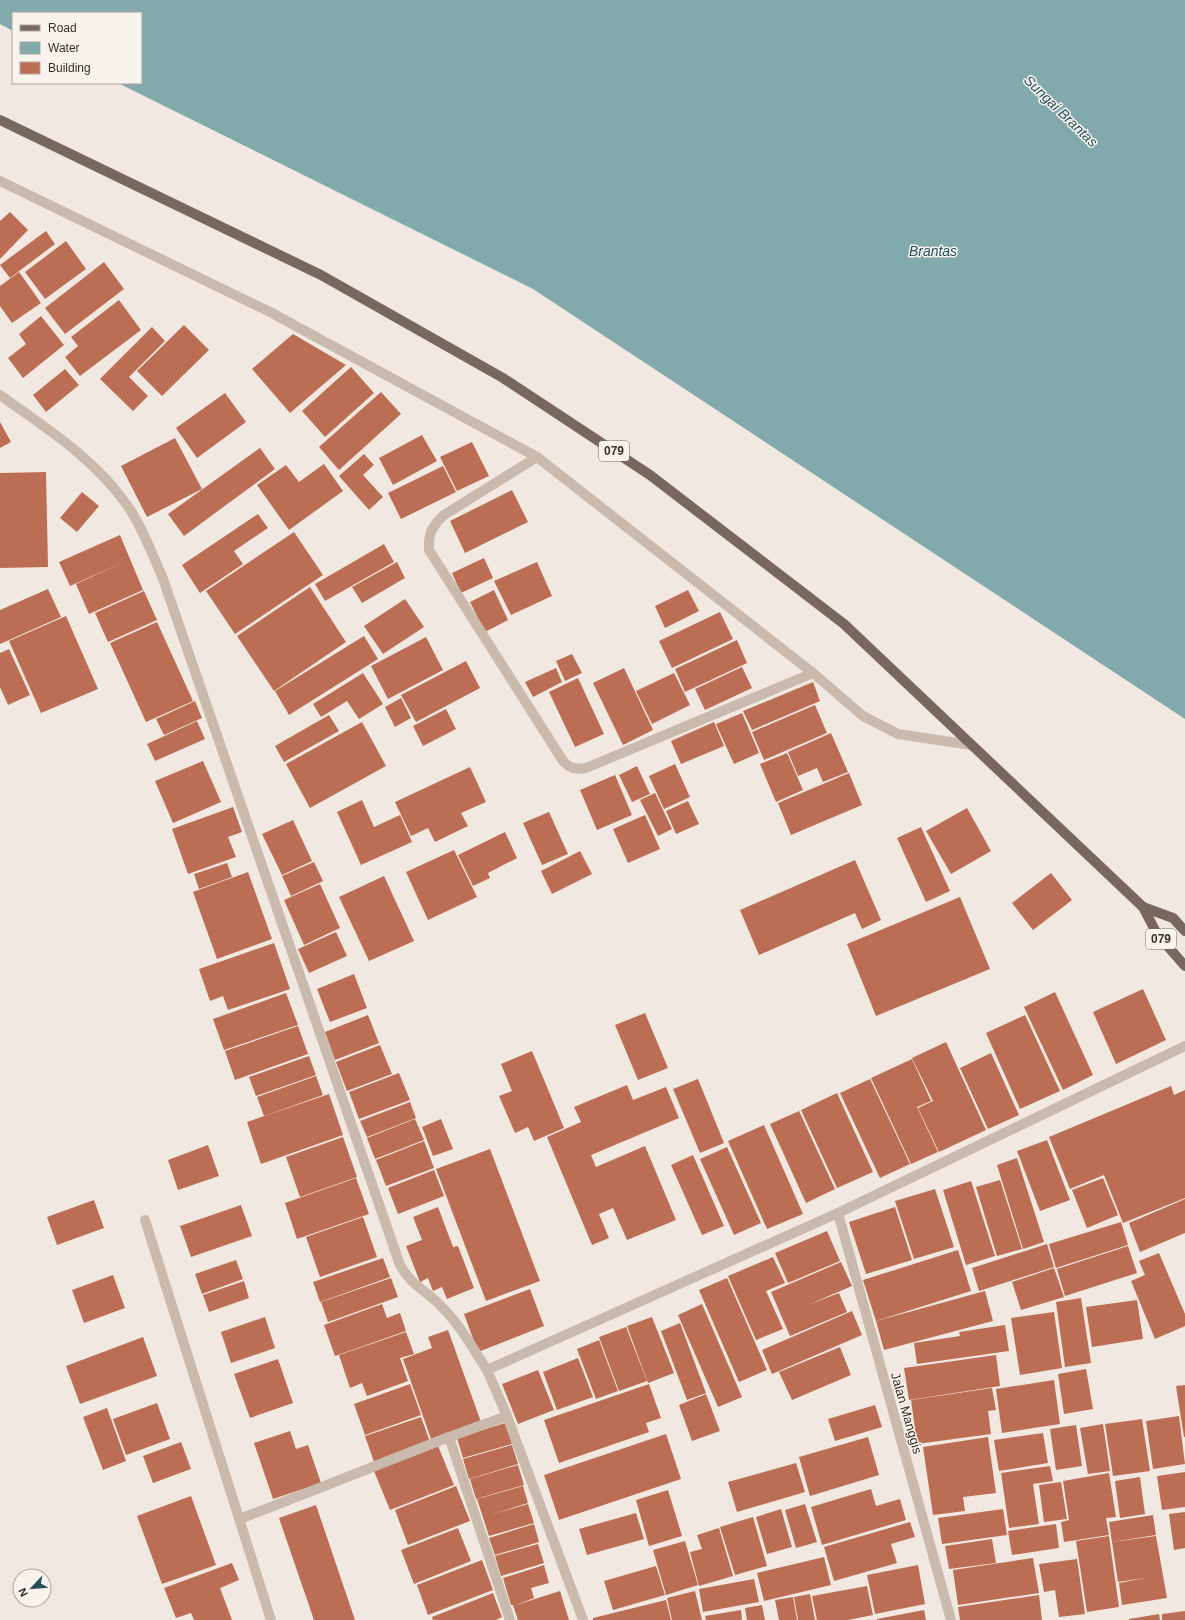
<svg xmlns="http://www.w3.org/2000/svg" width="1185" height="1620" font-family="Arial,sans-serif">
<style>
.water{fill:#82aaac}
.building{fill:#bc6e54}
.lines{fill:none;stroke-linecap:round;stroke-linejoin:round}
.minor{stroke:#c9baad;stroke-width:10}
.primary{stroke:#78675e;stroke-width:10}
.labels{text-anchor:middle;stroke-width:3;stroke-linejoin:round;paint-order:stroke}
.shield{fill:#f9f3ed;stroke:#726a65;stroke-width:1}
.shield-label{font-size:12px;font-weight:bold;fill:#382f2b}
.street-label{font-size:13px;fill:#382f2b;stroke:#f9f3ed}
.water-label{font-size:14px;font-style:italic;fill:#245256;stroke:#f9f3ed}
</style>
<rect width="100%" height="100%" fill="#f1e9e1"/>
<polygon class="water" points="0,0 1185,0 1185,719 533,289 118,83 141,83 141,13 13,13 13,31 0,24"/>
<g class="building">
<polygon points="10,212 28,230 0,259 0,221"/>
<polygon points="46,231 55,244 10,278 0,265"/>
<polygon points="66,241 86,269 45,299 25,272"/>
<polygon points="104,262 124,289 65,334 45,308"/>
<polygon points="19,272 41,303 12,323 0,306 0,286"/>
<polygon points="119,300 141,330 80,376 65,357 78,346 71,337"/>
<polygon points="41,316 64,345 23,378 8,358 26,344 19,334"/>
<polygon points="184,325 209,350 162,396 137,371"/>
<polygon points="152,327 165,341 129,377 148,396 133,411 100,379"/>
<polygon points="293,334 346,365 290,413 252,369"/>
<polygon points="351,367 374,393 325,437 302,411"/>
<polygon points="65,369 79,385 46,412 33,395"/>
<polygon points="381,392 401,414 339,470 319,447"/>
<polygon points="225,393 246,422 197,458 176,428"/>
<polygon points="0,422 11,442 0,448"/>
<polygon points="422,435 437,461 393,485 379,458"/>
<polygon points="175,438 202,489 147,517 121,466"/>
<polygon points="472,442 489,476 457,491 440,457"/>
<polygon points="260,448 275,469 184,536 168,514"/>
<polygon points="364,454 374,465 363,475 383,497 369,510 339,476"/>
<polygon points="324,464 343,491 289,530 257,485 286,465 299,482"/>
<polygon points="443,466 456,492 401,519 388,493"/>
<polygon points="46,472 48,567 0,568 0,473"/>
<polygon points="512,490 528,522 465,553 450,521"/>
<polygon points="82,492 99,506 77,532 60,518"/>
<polygon points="258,514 268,528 234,551 243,564 200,593 182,565"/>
<polygon points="294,532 323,575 235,634 206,591"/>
<polygon points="120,535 143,590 89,614 76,584 126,561 70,586 59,562"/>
<polygon points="384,544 394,562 325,601 315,584"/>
<polygon points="484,558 493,578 461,593 452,573"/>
<polygon points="397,562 405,578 362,603 352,587"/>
<polygon points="537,562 552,596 511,615 494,581"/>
<polygon points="310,587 346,642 274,691 237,636"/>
<polygon points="48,589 61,617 0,644 0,610"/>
<polygon points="494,590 508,620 485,632 470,602"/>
<polygon points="688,590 699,611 665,628 655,606"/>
<polygon points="144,591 157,620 108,642 95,613"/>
<polygon points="405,599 424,627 383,654 364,626"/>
<polygon points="720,612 733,639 672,668 659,641"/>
<polygon points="66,616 98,689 41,713 9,641"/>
<polygon points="157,622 193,701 146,722 110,643"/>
<polygon points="364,636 378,659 289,715 275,691"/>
<polygon points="426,637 443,670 388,699 371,666"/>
<polygon points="737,640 747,663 685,692 675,669"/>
<polygon points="9,649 30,695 8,705 0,687 0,653"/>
<polygon points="572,654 582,673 565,681 556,661"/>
<polygon points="466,661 480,688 416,722 401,695"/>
<polygon points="742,667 752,688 705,710 695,689"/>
<polygon points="556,668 562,682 533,697 525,682"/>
<polygon points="624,668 653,730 623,745 593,683"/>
<polygon points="363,673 383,704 359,719 347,701 321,717 313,704"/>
<polygon points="674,673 690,705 652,724 636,691"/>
<polygon points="578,678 604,734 575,747 549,692"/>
<polygon points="813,682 820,701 752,730 743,711"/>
<polygon points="401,698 411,718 395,727 385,707"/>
<polygon points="195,701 202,718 164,735 156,719"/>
<polygon points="815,705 827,733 764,760 752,732"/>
<polygon points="446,709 456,729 423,746 413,726"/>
<polygon points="742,713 759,753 734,764 716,724"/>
<polygon points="329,715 339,731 284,762 275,746"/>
<polygon points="197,721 205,739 155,761 147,744"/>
<polygon points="362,722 386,766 310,808 286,764"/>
<polygon points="714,722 724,746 681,764 671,741"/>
<polygon points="831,733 848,772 823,782 817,768 798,776 788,752"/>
<polygon points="787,753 803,790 776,802 760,764"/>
<polygon points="203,761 221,802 173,823 155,781"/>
<polygon points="675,764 690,797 664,809 649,776"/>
<polygon points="637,766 650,794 632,802 619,775"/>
<polygon points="470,767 486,802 461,813 468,826 435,842 428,828 411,836 395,802"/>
<polygon points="849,773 862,805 791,835 778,803"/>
<polygon points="615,775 632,815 597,830 580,790"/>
<polygon points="655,793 672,829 658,836 640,800"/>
<polygon points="362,800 374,827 400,815 412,842 361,865 337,812"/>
<polygon points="688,801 699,824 676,834 666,811"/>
<polygon points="233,807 242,832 228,837 236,857 188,874 172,829"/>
<polygon points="967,808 991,851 951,874 926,831"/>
<polygon points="549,812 568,854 542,865 523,823"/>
<polygon points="645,815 660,849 628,863 613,829"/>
<polygon points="293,820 312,861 282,875 262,834"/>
<polygon points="921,827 950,891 926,902 897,838"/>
<polygon points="505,832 517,858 488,873 490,878 473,886 458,855"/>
<polygon points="454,850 477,897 428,920 406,872"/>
<polygon points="580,851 592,874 552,894 541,871"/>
<polygon points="855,860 881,920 862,929 855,913 759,955 740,910"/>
<polygon points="314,862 323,881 291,896 282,876"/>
<polygon points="227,863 232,877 199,889 194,874"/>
<polygon points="248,872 272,939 217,959 193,892"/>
<polygon points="1051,873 1072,900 1033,930 1012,903"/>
<polygon points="384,876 414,941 369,961 339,897"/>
<polygon points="320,884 340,928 304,945 284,900"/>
<polygon points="960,897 990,969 876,1016 847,944"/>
<polygon points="336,932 347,956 309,973 298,949"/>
<polygon points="274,943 290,989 228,1010 223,996 210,1001 199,969"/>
<polygon points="354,974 367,1008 330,1022 317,989"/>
<polygon points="1143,989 1166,1040 1116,1064 1093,1012"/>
<polygon points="1055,992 1093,1075 1063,1090 1024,1007"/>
<polygon points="286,993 298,1025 224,1050 213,1019"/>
<polygon points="645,1013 668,1068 638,1080 615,1025"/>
<polygon points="368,1015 379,1043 335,1060 325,1032"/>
<polygon points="1025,1015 1060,1091 1020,1109 986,1033"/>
<polygon points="298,1026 308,1054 235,1080 225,1051"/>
<polygon points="946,1042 986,1130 939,1152 918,1108 933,1101 912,1058"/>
<polygon points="380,1045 392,1074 347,1091 336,1062"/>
<polygon points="532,1051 564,1128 534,1141 528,1127 515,1133 499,1096 512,1091 501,1064"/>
<polygon points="991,1053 1019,1115 988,1129 960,1068"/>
<polygon points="309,1056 316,1075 256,1096 249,1077"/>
<polygon points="912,1059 931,1101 917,1107 938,1152 911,1164 871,1078"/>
<polygon points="399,1073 410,1100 359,1119 349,1092"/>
<polygon points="316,1076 323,1095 264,1116 257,1097"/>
<polygon points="698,1079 724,1143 700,1153 673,1089"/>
<polygon points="870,1079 910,1164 880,1178 840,1093"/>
<polygon points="627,1085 633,1100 666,1087 679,1118 591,1155 596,1167 645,1146 676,1220 627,1240 613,1208 599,1214 609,1238 592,1245 547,1137 581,1122 574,1107"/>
<polygon points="1171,1086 1174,1095 1185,1090 1185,1198 1123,1223 1104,1175 1070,1189 1049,1137"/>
<polygon points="837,1093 873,1172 837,1188 801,1110"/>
<polygon points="329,1094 343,1135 261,1164 247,1122"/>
<polygon points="410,1102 416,1118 367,1137 360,1121"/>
<polygon points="799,1111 835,1189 806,1203 770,1124"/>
<polygon points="415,1119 424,1140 375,1159 367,1138"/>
<polygon points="441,1119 453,1149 433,1156 422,1127"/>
<polygon points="764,1125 803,1214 767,1229 728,1141"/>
<polygon points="343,1137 357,1177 300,1197 286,1157"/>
<polygon points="1047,1140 1070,1200 1040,1211 1017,1151"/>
<polygon points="424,1141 434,1168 386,1186 376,1160"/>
<polygon points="208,1145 219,1176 178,1190 168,1160"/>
<polygon points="727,1147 761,1223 734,1235 700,1159"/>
<polygon points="490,1149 540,1281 486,1301 436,1169"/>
<polygon points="693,1155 724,1226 702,1235 671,1165"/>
<polygon points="1017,1158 1044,1242 1023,1249 997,1165"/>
<polygon points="434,1170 444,1196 398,1214 388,1188"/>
<polygon points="356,1178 369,1214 297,1239 285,1203"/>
<polygon points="1103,1178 1118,1215 1087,1228 1072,1190"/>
<polygon points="1000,1180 1022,1249 997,1256 976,1187"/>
<polygon points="971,1181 995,1256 966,1265 943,1190"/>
<polygon points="935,1189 954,1247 914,1259 895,1201"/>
<polygon points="1185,1199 1185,1233 1140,1252 1129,1223"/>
<polygon points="94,1200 104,1228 57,1245 47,1217"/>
<polygon points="241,1205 252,1236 191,1257 180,1226"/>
<polygon points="438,1207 453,1247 458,1246 474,1288 447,1299 442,1287 433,1291 428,1278 420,1282 406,1246 422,1240 413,1217"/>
<polygon points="895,1207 912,1260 866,1274 849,1222"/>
<polygon points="363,1217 377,1257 320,1277 306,1237"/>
<polygon points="1121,1222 1128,1245 1056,1268 1049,1244"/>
<polygon points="827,1231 840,1261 788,1283 775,1253"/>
<polygon points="1047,1244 1054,1267 979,1291 972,1268"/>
<polygon points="1128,1246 1137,1273 1065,1296 1057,1269"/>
<polygon points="958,1250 971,1291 876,1321 863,1280"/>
<polygon points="1159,1253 1185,1314 1185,1326 1155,1339 1131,1281 1145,1275 1139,1261"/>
<polygon points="773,1257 785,1283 766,1291 783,1329 756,1340 728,1276"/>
<polygon points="383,1258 390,1277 320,1302 313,1282"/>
<polygon points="236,1260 243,1279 202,1294 195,1274"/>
<polygon points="841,1262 852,1286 808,1305 839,1293 847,1312 790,1336 771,1292"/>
<polygon points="1054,1268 1064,1297 1021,1310 1012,1282"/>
<polygon points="113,1275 125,1308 84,1323 72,1290"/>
<polygon points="391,1278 398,1297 328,1322 321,1302"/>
<polygon points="727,1278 767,1370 739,1382 699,1290"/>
<polygon points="244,1281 249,1298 209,1312 203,1295"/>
<polygon points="530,1289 544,1326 478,1352 464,1314"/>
<polygon points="985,1291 993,1321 884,1350 876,1321"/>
<polygon points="1081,1298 1091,1363 1065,1367 1056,1302"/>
<polygon points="1137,1300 1143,1339 1092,1347 1086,1307"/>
<polygon points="382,1304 387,1318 400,1313 406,1331 335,1356 324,1325"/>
<polygon points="702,1304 742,1397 718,1407 678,1315"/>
<polygon points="852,1311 862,1335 772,1374 762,1350"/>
<polygon points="1054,1312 1062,1368 1020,1375 1011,1318"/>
<polygon points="265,1317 275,1348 231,1363 221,1332"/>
<polygon points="652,1317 674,1373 648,1383 627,1326"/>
<polygon points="680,1323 706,1393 687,1400 661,1331"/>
<polygon points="1005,1325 1009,1351 917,1364 914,1343 960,1336 959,1332"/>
<polygon points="626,1327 647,1381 619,1391 599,1337"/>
<polygon points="448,1330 481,1422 431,1439 403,1359 432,1348 428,1337"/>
<polygon points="406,1332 414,1354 400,1358 408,1381 367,1396 362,1383 350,1388 339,1355"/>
<polygon points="143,1337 157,1376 80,1404 66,1366"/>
<polygon points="599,1340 618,1391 596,1399 577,1349"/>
<polygon points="840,1347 851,1375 792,1400 779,1372"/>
<polygon points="996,1355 1000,1386 909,1400 904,1368"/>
<polygon points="578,1358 593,1397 557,1410 543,1372"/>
<polygon points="278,1359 293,1403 250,1418 234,1374"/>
<polygon points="1086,1369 1093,1409 1064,1414 1058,1374"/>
<polygon points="538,1370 554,1410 518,1424 502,1384"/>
<polygon points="1054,1380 1060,1424 1002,1433 996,1389"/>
<polygon points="410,1384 421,1415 365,1435 354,1404"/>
<polygon points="649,1384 661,1418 646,1423 649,1432 559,1463 544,1420"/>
<polygon points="1185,1385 1185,1437 1184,1437 1176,1386"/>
<polygon points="992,1388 996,1410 988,1411 991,1434 917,1444 911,1400"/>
<polygon points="706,1394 720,1431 692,1441 679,1405"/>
<polygon points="157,1403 170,1439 126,1455 113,1419"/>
<polygon points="875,1405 882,1427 835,1441 828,1419"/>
<polygon points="107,1408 126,1461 103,1470 83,1417"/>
<polygon points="1179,1416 1185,1464 1153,1469 1146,1421"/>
<polygon points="421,1417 430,1442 374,1462 365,1436"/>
<polygon points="1142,1419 1150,1471 1113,1476 1105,1424"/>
<polygon points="505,1423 512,1444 463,1458 457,1438"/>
<polygon points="1103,1424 1110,1471 1088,1474 1080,1428"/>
<polygon points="1076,1425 1082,1466 1056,1470 1050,1429"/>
<polygon points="290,1431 296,1449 308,1445 321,1483 273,1499 254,1443"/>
<polygon points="1043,1433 1048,1463 999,1471 994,1440"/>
<polygon points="666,1434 681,1479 559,1520 544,1475"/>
<polygon points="868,1437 879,1475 810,1496 799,1457"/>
<polygon points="988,1437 996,1493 963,1497 965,1511 933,1515 923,1447"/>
<polygon points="181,1442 191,1469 153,1483 143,1456"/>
<polygon points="512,1445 518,1464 469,1479 463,1459"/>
<polygon points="438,1446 454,1485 390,1510 374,1471"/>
<polygon points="796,1463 805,1492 737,1512 728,1482"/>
<polygon points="518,1465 524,1485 476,1499 470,1479"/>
<polygon points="1050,1466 1053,1481 1033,1484 1039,1524 1009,1528 1001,1473"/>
<polygon points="1185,1472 1185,1507 1162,1510 1157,1476"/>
<polygon points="1109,1473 1116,1517 1106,1518 1109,1535 1064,1542 1061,1522 1069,1520 1063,1481"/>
<polygon points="1140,1477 1145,1514 1120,1518 1115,1481"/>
<polygon points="1061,1482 1067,1519 1044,1522 1039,1485"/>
<polygon points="456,1486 470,1521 408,1545 395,1510"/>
<polygon points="523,1486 528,1503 493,1514 528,1504 534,1523 489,1536 477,1499"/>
<polygon points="871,1489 876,1506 900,1499 906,1520 822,1545 811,1507"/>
<polygon points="668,1490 682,1536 649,1546 636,1500"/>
<polygon points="191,1496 216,1565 162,1584 137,1516"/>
<polygon points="805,1504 817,1542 796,1548 785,1510"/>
<polygon points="316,1505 355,1620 314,1620 279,1518"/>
<polygon points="781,1509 792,1547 767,1554 756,1517"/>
<polygon points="1003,1509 1007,1535 942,1544 938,1518"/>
<polygon points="1185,1512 1185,1548 1174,1550 1169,1514"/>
<polygon points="636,1513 644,1539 587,1555 579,1529"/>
<polygon points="1153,1515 1156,1535 1112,1542 1109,1522"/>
<polygon points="753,1517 767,1566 735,1575 720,1527"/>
<polygon points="910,1522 915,1537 891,1544 897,1563 834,1581 824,1547"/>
<polygon points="534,1524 539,1542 495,1555 489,1538"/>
<polygon points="1056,1524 1059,1548 1012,1555 1008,1531"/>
<polygon points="458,1528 471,1561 414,1584 401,1550"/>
<polygon points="719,1528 733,1576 699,1586 690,1552 702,1549 697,1535"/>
<polygon points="1109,1536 1119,1607 1087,1612 1076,1541"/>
<polygon points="1156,1536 1167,1598 1122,1605 1119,1583 1145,1578 1118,1582 1112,1542"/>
<polygon points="992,1539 996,1563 949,1569 945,1546"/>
<polygon points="685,1541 698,1585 666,1595 653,1550"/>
<polygon points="538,1544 544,1563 501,1576 495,1556"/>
<polygon points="824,1557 831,1585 764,1601 757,1573"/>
<polygon points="1033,1558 1039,1593 958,1605 953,1570"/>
<polygon points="1077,1559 1085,1614 1059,1617 1055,1590 1044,1592 1039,1564"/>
<polygon points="482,1560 493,1590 428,1615 417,1585"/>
<polygon points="232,1563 239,1580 220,1588 232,1620 194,1620 191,1613 176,1618 164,1588"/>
<polygon points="544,1565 549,1583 531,1588 534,1598 516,1605 560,1591 569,1620 518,1620 513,1605 511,1605 503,1578"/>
<polygon points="918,1565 925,1604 875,1614 867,1575"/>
<polygon points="656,1566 665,1595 613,1610 604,1581"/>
<polygon points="754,1579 759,1602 703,1612 699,1589"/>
<polygon points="867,1586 873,1615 848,1620 817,1620 812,1596"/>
<polygon points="695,1591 702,1620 672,1620 667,1598"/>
<polygon points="493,1593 502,1617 496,1620 433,1620 432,1617"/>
<polygon points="810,1594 815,1620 798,1620 794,1597"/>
<polygon points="1039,1595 1042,1620 960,1620 958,1607"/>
<polygon points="793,1597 797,1620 779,1620 775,1600"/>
<polygon points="666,1600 671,1620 593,1620 593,1618"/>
<polygon points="762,1605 765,1620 747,1620 745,1608"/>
<polygon points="741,1610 742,1620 706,1620 705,1616"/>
<polygon points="924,1610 926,1620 877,1620 877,1619"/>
<polygon points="1185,1611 1185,1620 1162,1620 1162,1614"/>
<polygon points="1159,1614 1160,1620 1129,1620 1129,1619"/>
</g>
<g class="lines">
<g class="minor">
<polyline points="0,181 270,312 537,457 813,673 863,716 898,734 971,745"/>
<path d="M0,395C46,428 94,458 127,505C142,526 151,552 162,576L400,1265C413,1287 423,1288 439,1304C459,1323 472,1347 487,1370L838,1213L1185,1046"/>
<path d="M537,457L444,515C432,526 428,534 429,550L563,761C570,768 575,770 586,768L813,673"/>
<polyline points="838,1213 951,1620"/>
<polyline points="145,1220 271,1620"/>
<polyline points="487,1370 507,1416 583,1620"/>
<polyline points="449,1437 507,1416"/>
<polyline points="240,1519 449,1437 510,1620"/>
</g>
<g class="primary">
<polyline points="0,120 321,275 503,378 650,475 844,624 1143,907 1157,934 1185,966"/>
<polyline points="1143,907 1173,918 1185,931"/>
</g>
</g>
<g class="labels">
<g class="shield">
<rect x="599" y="441" width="30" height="20" rx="3"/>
<rect x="1146" y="929" width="30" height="20" rx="3"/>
</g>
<g class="shield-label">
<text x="614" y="455">079</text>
<text x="1161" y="943">079</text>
</g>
<g class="street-label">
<text transform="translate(907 1413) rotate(74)" y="5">Jalan Manggis</text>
</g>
<g class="water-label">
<text transform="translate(1061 111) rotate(44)" y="5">Sungai Brantas</text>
<text x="933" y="256">Brantas</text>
</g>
</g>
<rect x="12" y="12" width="130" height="72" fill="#f9f3ed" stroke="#aca59f"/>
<rect x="20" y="25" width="20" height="6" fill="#78675e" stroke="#aca59f"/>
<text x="48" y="32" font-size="12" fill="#382f2b">Road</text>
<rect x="20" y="42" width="20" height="12" fill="#82aaac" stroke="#aca59f"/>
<text x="48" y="52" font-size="12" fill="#382f2b">Water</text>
<rect x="20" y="62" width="20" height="12" fill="#bc6e54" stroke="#aca59f"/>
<text x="48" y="72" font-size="12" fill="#382f2b">Building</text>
<g transform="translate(32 1588) rotate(244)"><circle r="19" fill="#f9f3ed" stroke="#aca59f"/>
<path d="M0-3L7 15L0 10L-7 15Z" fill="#245256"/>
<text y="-6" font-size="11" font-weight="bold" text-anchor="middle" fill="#382f2b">N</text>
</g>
</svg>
